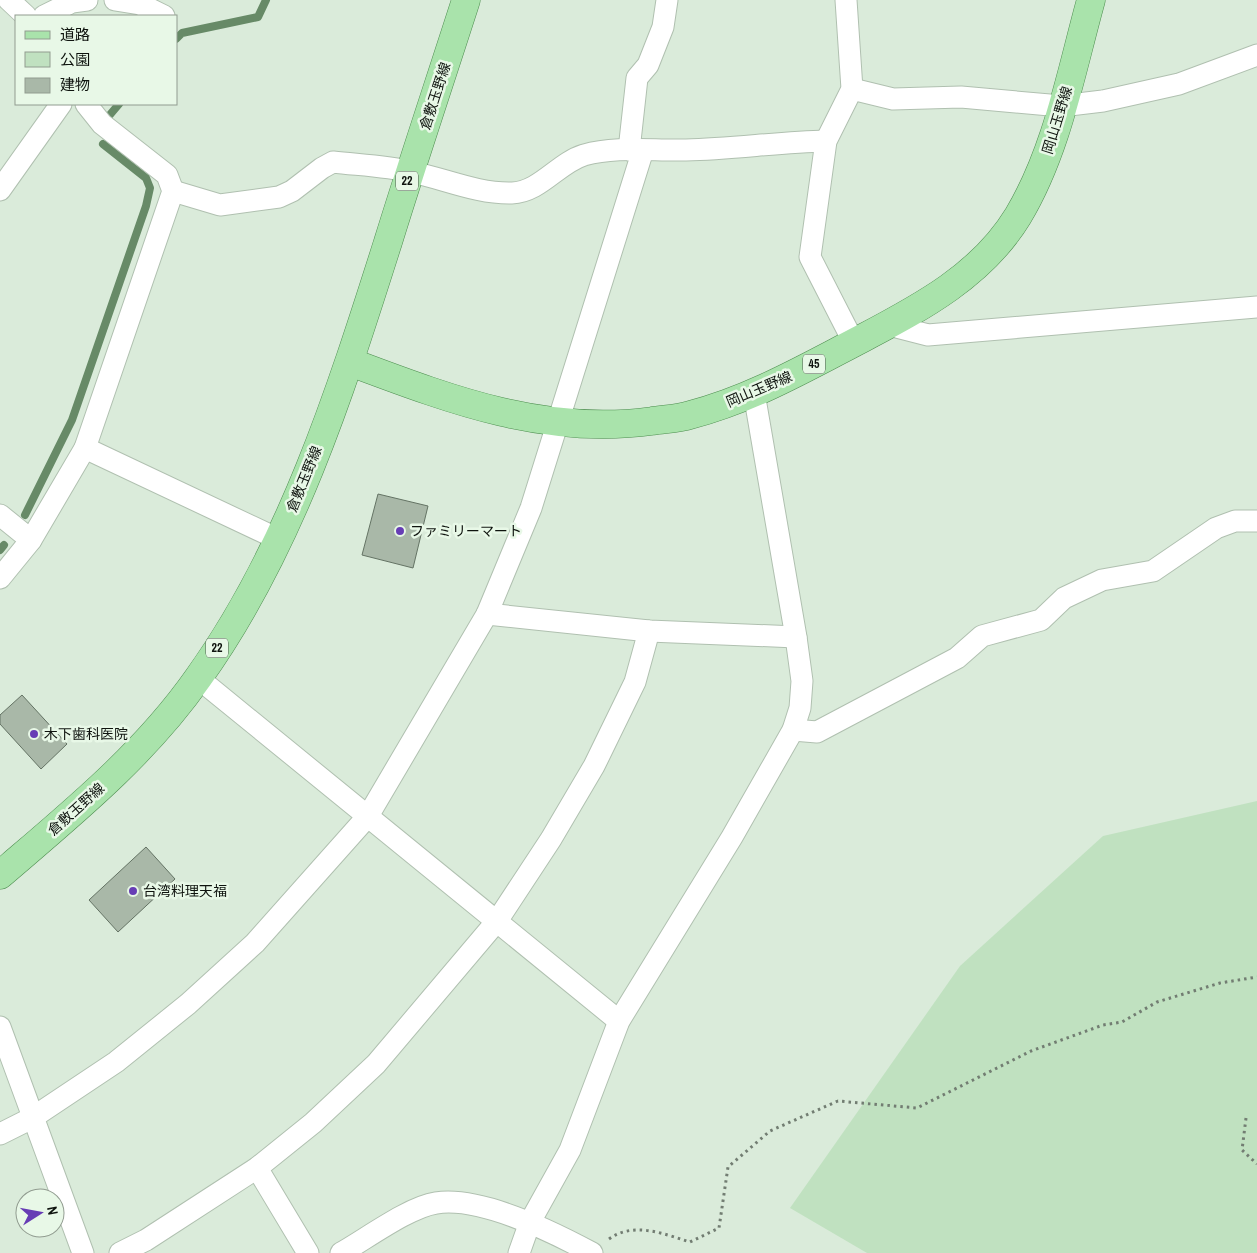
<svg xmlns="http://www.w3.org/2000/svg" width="1257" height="1253" font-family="'Archivo Narrow','Noto Sans JP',sans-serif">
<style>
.green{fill:#c0e1c0}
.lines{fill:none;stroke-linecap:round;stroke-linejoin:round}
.stream{stroke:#678a67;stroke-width:8}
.building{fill:#a9b8a8;stroke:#647364}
.minor-casing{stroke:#b0c0b0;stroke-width:23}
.primary-casing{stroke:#4e8e50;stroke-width:29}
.path{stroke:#727d72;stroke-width:3;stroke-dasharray:2.5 4;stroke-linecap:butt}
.minor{stroke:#fff;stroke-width:21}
.primary{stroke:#a9e3ab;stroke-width:28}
.poi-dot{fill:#673db5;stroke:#e8f8e7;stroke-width:2}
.labels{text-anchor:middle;stroke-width:5;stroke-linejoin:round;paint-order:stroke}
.shield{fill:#e8f8e7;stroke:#4f584f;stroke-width:1}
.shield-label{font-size:12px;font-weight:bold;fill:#0e130e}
.street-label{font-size:14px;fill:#0e130e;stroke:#e8f8e7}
.poi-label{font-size:14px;fill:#0e130e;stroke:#e8f8e7;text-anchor:start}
</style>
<rect width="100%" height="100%" fill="#daebda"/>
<polygon class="green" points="1257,801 1257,1253 867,1253 790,1208 960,966 1103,836"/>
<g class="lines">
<g class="stream">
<polyline points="176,39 182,33 258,17 266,0"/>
<polyline points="108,117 119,104"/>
<polyline points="25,515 72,420 146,206 150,188 146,178 103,144"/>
<polyline points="0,550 4,545"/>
</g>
</g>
<g class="building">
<polygon points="378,494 428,506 413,568 362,555"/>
<polygon points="22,695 67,744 41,769 0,724 0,715"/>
<polygon points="146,847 175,879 118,932 89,900"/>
</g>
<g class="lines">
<g class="minor-casing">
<g id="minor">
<polyline points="9,0 26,16"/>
<polyline points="115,0 140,4 164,16"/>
<polyline points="846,0 852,89 826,141 810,257 854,343"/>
<polyline points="44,16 72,2 87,0"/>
<polyline points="852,89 893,99 961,97 1061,106 1103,101 1179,84 1257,55"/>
<polyline points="629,150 637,78 648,65 663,27 667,0"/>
<polyline points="0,190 61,104"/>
<path d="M173,191L220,205L279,197L292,191L322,168L333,162C359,165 387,166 412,172C445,179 478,194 512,193C540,192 558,163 584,155C616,146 653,151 686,150C733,149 779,142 826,141"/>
<polyline points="889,325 928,335 1257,307"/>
<polyline points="85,448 280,540"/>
<polyline points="0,515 31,540"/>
<polyline points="0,578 31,540 85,448 173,191 167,175 102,124 86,104"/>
<polyline points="487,614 649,631 796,637"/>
<polyline points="198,678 619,1021"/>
<polyline points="793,730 817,732 957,658 982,636 1041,620 1064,598 1102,580 1153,571 1216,528 1235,521 1257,521"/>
<polyline points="0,1027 83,1253"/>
<polyline points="0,1134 32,1118 116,1062 188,1004 255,943 368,816 487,614 531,508 643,150"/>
<polyline points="257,1168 308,1253"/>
<polyline points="120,1253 146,1240 257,1168 313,1123 376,1064 497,921 551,839 594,766 635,682 649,631"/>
<path d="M341,1253C366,1239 409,1207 436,1203C480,1196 553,1232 592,1253"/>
<polyline points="519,1253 530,1222 570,1150 619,1021 732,837 793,730 800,708 802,681 796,637 754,393"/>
</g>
</g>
<g class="primary-casing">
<g id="primary">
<path d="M350,362C449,399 544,436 652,421C664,419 678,419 690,415C752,399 807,367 863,338C922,307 982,275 1018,216C1057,151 1071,72 1091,0"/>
<path d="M0,875C71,814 144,755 198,678C291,548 340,393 388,242C413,161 440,81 466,0"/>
</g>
</g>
<g class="path">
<polyline points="1246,1118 1242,1150 1257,1164"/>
<path d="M609,1239C634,1221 664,1234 690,1242L719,1228L728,1167L770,1131L838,1101L917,1108L1031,1051L1103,1025L1122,1022L1157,1002L1220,983L1257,977"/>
</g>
<use href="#minor" class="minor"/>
<use href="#primary" class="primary"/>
</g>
<g class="poi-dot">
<circle cx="400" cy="531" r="5"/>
<circle cx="34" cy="734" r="5"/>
<circle cx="133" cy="891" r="5"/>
</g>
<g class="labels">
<g class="shield">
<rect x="396" y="171.5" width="22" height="19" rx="4"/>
<rect x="803" y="354.5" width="22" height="19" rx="4"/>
<rect x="206" y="638.5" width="22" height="19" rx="4"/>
</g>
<g class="shield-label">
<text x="407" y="185">22</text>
<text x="814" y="368">45</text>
<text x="217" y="652">22</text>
</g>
<g class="street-label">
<text transform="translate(435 96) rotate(-72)" y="5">倉敷玉野線</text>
<text transform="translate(1057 120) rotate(-73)" y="5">岡山玉野線</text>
<text transform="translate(759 389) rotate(-23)" y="5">岡山玉野線</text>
<text transform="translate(304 479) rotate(-68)" y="5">倉敷玉野線</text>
<text transform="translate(76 809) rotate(-42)" y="5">倉敷玉野線</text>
</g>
<g class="poi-label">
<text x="410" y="536">ファミリーマート</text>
<text x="44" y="739">木下歯科医院</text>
<text x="143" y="896">台湾料理天福</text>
</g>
</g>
<rect x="15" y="15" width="162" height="90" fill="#e8f8e7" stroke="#919c90"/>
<rect x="25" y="31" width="25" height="8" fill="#a9e3ab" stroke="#919c90"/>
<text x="60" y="40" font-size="15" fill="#0e130e">道路</text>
<rect x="25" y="52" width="25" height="15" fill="#c0e1c0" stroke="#919c90"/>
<text x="60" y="65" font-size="15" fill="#0e130e">公園</text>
<rect x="25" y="78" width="25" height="15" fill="#a9b8a8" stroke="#919c90"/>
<text x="60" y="90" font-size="15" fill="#0e130e">建物</text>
<g transform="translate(40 1213) rotate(79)"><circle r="24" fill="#e8f8e7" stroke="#919c90"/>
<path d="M0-4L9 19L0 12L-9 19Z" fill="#673db5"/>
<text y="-8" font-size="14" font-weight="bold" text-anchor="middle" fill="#0e130e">N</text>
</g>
</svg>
